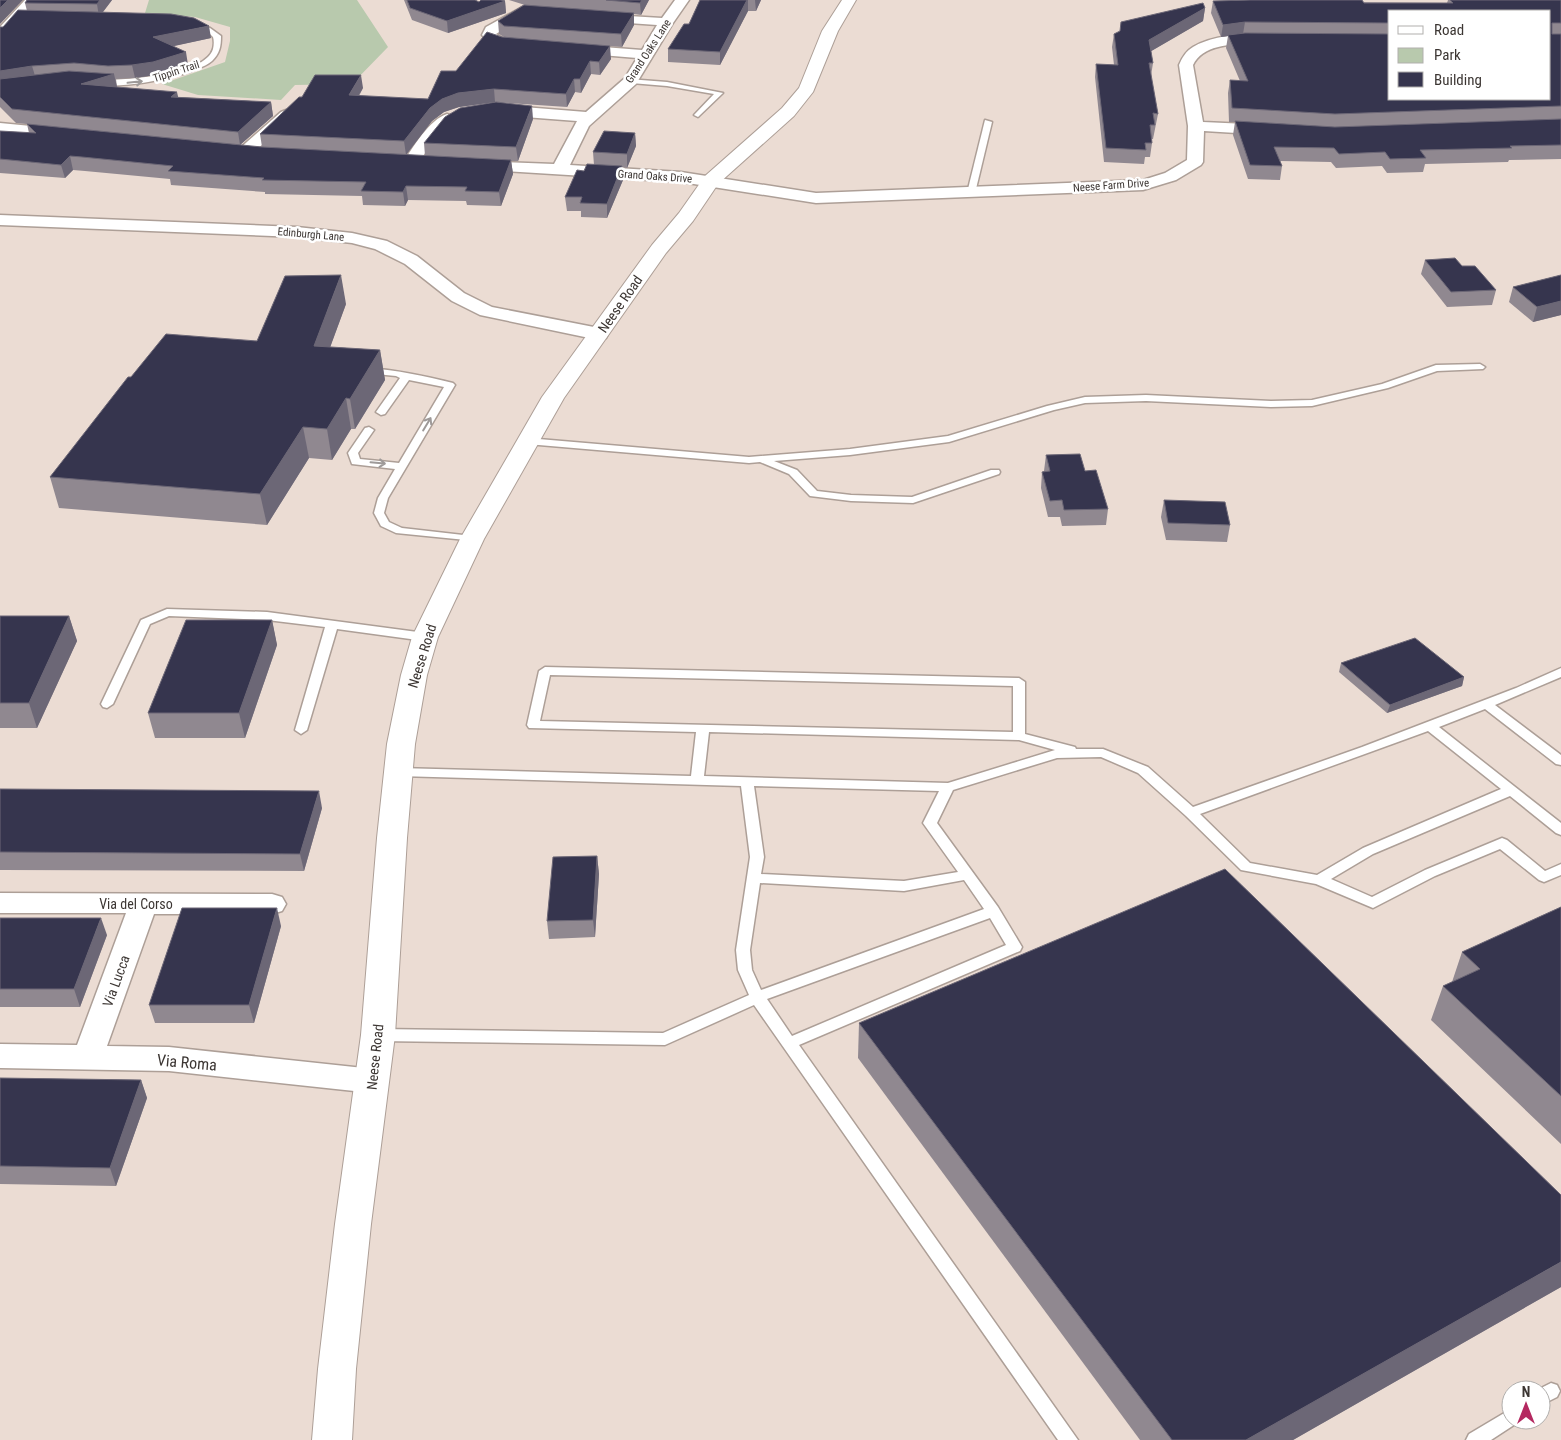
<svg xmlns="http://www.w3.org/2000/svg" width="1561" height="1440" font-family="'Roboto Condensed',sans-serif">
<style>
.green{fill:#b8c9ad}
.lines{fill:none;stroke-linecap:round;stroke-linejoin:round}
.lane-casing{stroke:#ad9f97;stroke-width:3}
.street-casing{stroke:#ad9f97;stroke-width:3}
.secondary-casing{stroke:#ad9f97;stroke-width:2}
.lane{fill:#fff;fill-rule:evenodd}
.street{fill:#fff;fill-rule:evenodd}
.secondary{fill:#fff;fill-rule:evenodd}
.wall{fill:#908890;fill-rule:evenodd}
.shaded-wall{fill:#6c6776}
.building{fill:#36354e;stroke:#6c6776}
.oneway{stroke:#9e9a99}
.labels{text-anchor:middle;stroke-width:5;stroke-linejoin:round;paint-order:stroke}
.far-street-label{font-size:11px;fill:#3c3633;stroke:#fff}
.street-label{font-size:14px;fill:#3c3633;stroke:#fff}
.near-street-label{font-size:16px;fill:#3c3633;stroke:#fff}
</style>
<rect width="100%" height="100%" fill="#ebdcd3"/>
<polygon class="green" points="149,0 357,0 388,47 352,84 295,85 281,100 198,95 162,84 225,62 230,41 230,27 195,17 145,13"/>
<g class="lines">
<g class="lane-casing">
<g id="lane">
<path d="M195,23L210,28L221,36C221,46 220,53 212,61C197,75 112,93 95,82L99,80C123,80 205,76 213,49C214,45 214,40 213,37L206,30L193,26L192,25Z"/>
<polygon points="628,79 667,82 723,93 698,117 694,115 714,94 667,86 631,83 627,81"/>
<polygon points="985,120 992,122 975,193 971,195 967,193"/>
<polygon points="1480,364 1485,367 1483,369 1437,371 1388,388 1312,406 1271,407 1146,401 1085,403 1054,410 949,442 850,455 774,461 797,470 817,491 851,495 912,497 991,470 999,470 1000,472 999,474 913,503 851,501 810,496 789,474 760,462 749,463 527,444 522,441 527,438 749,457 850,449 948,436 1047,406 1085,397 1146,395 1271,401 1312,400 1382,384 1436,365"/>
<path d="M368,368C397,370 425,376 453,383L455,385L388,498L384,513L389,522L402,528L472,536L478,539L476,541L396,533L381,526L374,513L378,498L395,469L352,464L348,453L365,428L369,427L374,430L358,453L360,459L399,463L444,387L409,380L385,414L381,415L376,412L400,378L396,376L365,373L363,371Z"/>
<polygon points="167,609 267,612 425,633 431,637 425,641 337,629 307,730 301,734 295,730 325,627 267,620 169,616 150,624 113,704 107,708 103,707 101,704 141,620"/>
<path d="M545,667L1019,678L1025,682V734L1075,747L1076,749H1103L1148,767L1193,807L1362,747L1516,688L1561,668V677L1495,705L1561,755V765L1556,764L1485,709L1439,727L1561,823V835L1556,833L1510,796L1373,854L1331,879L1372,897L1425,870L1502,838L1507,840L1545,871L1561,864V875L1544,882L1539,880L1500,849L1435,876L1373,908L1316,884L1241,870L1186,816L1138,773L1101,757L1057,758L953,790L937,823L998,907L1022,947L1020,951L799,1045L1078,1440H1058L754,1005L665,1045L378,1041L373,1039L370,1035L373,1031L378,1029L663,1033L749,995L738,970L736,950L750,857L741,786L399,776L393,772L399,768L691,776L696,732L529,728L527,725L539,671ZM550,675L1013,686V732L540,721ZM1428,731L1501,789L1363,848L1317,875L1250,863L1200,814ZM709,732L1019,740L1055,750L948,783L704,776ZM754,786L939,791L923,823L958,872L904,881L761,874L764,857ZM964,880L984,909L761,990L752,970L750,950L760,883L904,891ZM990,918L1006,945L792,1036L767,999Z"/>
<polygon points="1551,1383 1557,1385 1560,1391 1557,1397 1541,1405 1541,1390 1537,1390"/>
<polygon points="1511,1409 1511,1420 1519,1420 1517,1423 1491,1440 1466,1440 1469,1434"/>
</g>
</g>
<g class="street-casing">
<g id="street">
<polygon points="25,0 39,0 5,38 0,39 0,27"/>
<path d="M675,0H689L673,23L636,84L589,126L570,165L681,172L816,193L1143,180L1165,173L1187,160L1188,126L1179,65C1182,58 1186,51 1193,47C1212,36 1245,32 1266,37L1268,40L1266,43L1261,44C1239,44 1204,42 1193,65L1203,122L1269,125L1275,127L1277,130L1275,133L1269,135L1204,131L1203,162L1201,165L1176,180L1143,190L816,203L681,182L472,169L470,166L472,163L478,161L554,164L577,121L498,115L493,113L490,110L493,107L498,105L586,112L625,78L637,58L577,53L572,52L570,49L572,46L577,45L642,50L657,25L600,21L593,17L595,14L662,18Z"/>
<path d="M524,6L531,10L529,13L496,34L506,40L522,42L524,45L522,48C508,51 491,46 482,35L486,27Z"/>
<polygon points="286,110 291,112 294,115 291,118 251,155 239,155 237,152 239,149 281,112"/>
<path d="M447,114L452,116L455,119L452,122L430,145L417,166H405L403,163C412,148 430,119 447,114Z"/>
<polygon points="0,123 62,129 68,131 70,134 68,137 62,139 0,133"/>
<polygon points="0,215 297,227 352,233 387,241 417,256 464,293 492,307 599,328 606,330 608,334 606,338 599,340 480,315 452,301 405,264 375,249 352,243 297,237 0,225"/>
<polygon points="0,893 272,894 282,897 286,904 282,911 272,914 154,914 107,1046 169,1047 373,1069 384,1072 388,1081 384,1090 373,1093 169,1071 0,1068 0,1044 77,1045 126,913 0,913"/>
</g>
</g>
<g class="secondary-casing">
<polygon id="secondary" points="842,0 856,0 838,31 813,92 794,116 718,184 693,221 666,253 564,398 484,539 438,637 427,675 415,744 407,838 395,1035 371,1224 356,1369 352,1440 312,1440 318,1369 335,1224 361,1035 377,838 387,744 401,675 412,637 460,539 542,397 652,245 679,213 705,176 782,108 799,88 822,31"/>
</g>
<use href="#lane" class="lane"/>
<use href="#street" class="street"/>
<use href="#secondary" class="secondary"/>
</g>
<g class="wall">
<polygon points="27,0 112,0 103,12 211,38 173,46 188,65 155,75 135,78 116,79 117,87 178,97 271,102 273,116 240,145 16,123 0,107 0,27 3,27 27,11 25,3"/>
<polygon points="404,0 475,0 479,2 505,1 506,13 448,33 412,20"/>
<polygon points="509,0 649,0 641,15 634,14 634,25 622,47 596,45 611,59 600,75 591,74 581,93 575,92 567,107 495,102 459,107 444,112 432,121 406,155 425,156 424,143 533,119 518,161 511,161 513,174 501,206 467,205 466,201 408,200 405,206 363,205 362,196 265,194 265,192 171,185 170,179 85,171 73,170 65,178 0,173 0,131 29,133 27,124 262,147 260,134 363,88 359,96 428,99 456,71 502,37 504,37 499,34 498,21 525,5"/>
<polygon points="700,0 761,0 756,11 748,11 720,65 668,62 668,49 689,24"/>
<path d="M1448,0H1561V159L1509,160L1508,162L1425,164L1423,172L1387,173L1382,166L1336,168L1331,162L1280,161L1282,166L1280,180L1248,179L1233,135L1235,122H1229L1228,93L1230,80L1240,81L1226,48L1228,36L1221,37L1211,13L1213,1L1447,3ZM1390,11L1550,99H1390Z"/>
<polygon points="1205,8 1203,21 1151,51 1153,63 1151,76 1158,114 1153,139 1152,139 1152,143 1150,157 1145,157 1144,164 1104,162 1095,77 1096,64 1114,65 1112,47 1114,34"/>
<polygon points="635,133 636,146 627,168 622,167 623,180 607,218 581,217 581,211 567,211 565,197 584,171 594,165 593,152"/>
<polygon points="1425,260 1496,290 1492,305 1447,307 1421,274"/>
<polygon points="1561,275 1561,315 1533,322 1509,302 1513,287"/>
<polygon points="346,304 330,347 380,350 385,380 355,429 351,429 332,460 309,458 267,525 59,508 50,477 131,377 257,341"/>
<polygon points="1046,455 1085,471 1108,509 1106,525 1062,526 1060,517 1048,517 1041,488 1042,472 1044,471"/>
<polygon points="1164,500 1230,525 1227,542 1166,540 1161,517"/>
<polygon points="0,616 69,616 77,641 37,728 0,728"/>
<polygon points="272,620 277,645 245,738 155,738 148,713"/>
<polygon points="1341,663 1464,677 1462,686 1387,713 1339,672"/>
<polygon points="0,789 322,808 304,871 0,870"/>
<polygon points="597,856 599,874 595,937 549,939 547,921"/>
<polygon points="1561,907 1561,1144 1431,1020 1443,986 1452,982 1462,952"/>
<polygon points="0,918 107,935 80,1007 0,1007"/>
<polygon points="281,926 254,1023 155,1023 149,1005"/>
<polygon points="859,1023 1561,1287 1293,1440 1140,1440 858,1058"/>
<polygon points="0,1078 141,1080 147,1098 116,1186 0,1184"/>
</g>
<g class="shaded-wall">
<polygon points="8,0 23,0 0,24 0,8"/>
<polygon points="100,0 112,0 99,17 97,4"/>
<polygon points="642,0 649,0 641,15 640,3"/>
<polygon points="747,0 748,0 748,11 720,65 720,52"/>
<polygon points="755,0 761,0 756,11"/>
<polygon points="505,1 506,13 448,33 447,21"/>
<polygon points="1205,8 1203,21 1148,53 1149,40"/>
<polygon points="634,13 634,25 622,47 621,34"/>
<polygon points="1245,22 1243,34 1221,37 1223,25"/>
<polygon points="209,26 211,38 156,50 153,37"/>
<polygon points="610,46 611,59 600,75 599,62"/>
<polygon points="186,52 188,65 155,75 135,78 132,65"/>
<polygon points="590,61 591,74 581,93 580,79"/>
<polygon points="32,66 36,79 0,85 0,71"/>
<polygon points="114,74 117,87 81,84"/>
<polygon points="361,75 363,88 351,108 349,95"/>
<polygon points="574,79 575,92 567,107 566,94"/>
<polygon points="494,89 495,102 459,107 444,112 432,121 406,155 404,141 430,108 442,99 458,93"/>
<polygon points="177,92 180,105 171,97"/>
<polygon points="271,102 273,116 240,145 238,132"/>
<polygon points="532,106 533,119 518,161 516,147"/>
<polygon points="635,133 636,146 627,168 627,154"/>
<polygon points="70,156 73,170 65,178 61,165"/>
<polygon points="511,160 513,174 501,206 499,192"/>
<polygon points="622,166 623,180 607,218 607,204"/>
<polygon points="406,186 408,200 405,206 403,192"/>
<polygon points="341,275 346,304 320,375 314,346"/>
<polygon points="1561,301 1561,315 1533,322 1537,307"/>
<polygon points="380,350 385,380 355,429 350,399"/>
<polygon points="346,398 351,429 332,460 327,429"/>
<polygon points="303,427 309,458 267,525 260,494"/>
<polygon points="69,616 77,641 37,728 29,703"/>
<polygon points="272,620 277,645 245,738 239,713"/>
<polygon points="1464,677 1462,686 1387,713 1390,705"/>
<polygon points="319,791 322,808 304,871 300,854"/>
<polygon points="597,856 599,874 595,937 593,920"/>
<polygon points="277,908 281,926 254,1023 249,1005"/>
<polygon points="101,918 107,935 80,1007 74,989"/>
<polygon points="141,1080 147,1098 116,1186 110,1168"/>
<polygon points="1561,1262 1561,1287 1293,1440 1246,1440"/>
</g>
<g class="building">
<polygon points="0,0 8,0 0,8"/>
<polygon points="27,0 100,0 97,4 25,3"/>
<polygon points="407,0 475,0 479,2 481,0 501,0 505,1 447,21 410,8"/>
<polygon points="606,0 642,0 640,3"/>
<polygon points="700,0 747,0 720,52 668,49 684,24 689,24"/>
<polygon points="1250,0 1362,0 1364,3 1453,3 1450,0 1561,0 1561,23 1552,23 1552,34 1561,34 1561,106 1335,114 1232,108 1230,80 1248,81 1228,35 1245,33 1390,34 1390,99 1550,99 1550,11 1390,11 1390,23 1245,22 1223,25 1213,1"/>
<polygon points="1203,3 1205,8 1149,40 1153,63 1149,63 1158,114 1153,113 1155,125 1150,125 1152,143 1145,143 1146,150 1106,148 1096,64 1118,65 1114,34 1120,31 1121,22"/>
<polygon points="524,5 634,13 621,34 504,26 498,21"/>
<polygon points="18,10 171,14 194,18 209,26 153,37 186,52 153,62 132,65 108,66 74,63 32,66 0,71 0,27 3,27"/>
<polygon points="487,32 502,37 610,46 599,62 590,61 580,79 574,79 566,94 494,89 458,93 442,99 430,108 404,141 260,134 299,97 302,97 315,75 361,75 349,95 428,99 441,71 456,71"/>
<polygon points="69,71 114,74 81,84 177,92 171,97 271,102 238,132 12,109 0,97 0,79"/>
<polygon points="496,102 532,106 516,147 424,143 445,117 460,108"/>
<polygon points="1561,119 1561,145 1510,146 1512,148 1420,150 1426,158 1390,159 1385,152 1339,154 1334,148 1274,147 1282,166 1250,165 1235,121 1335,127"/>
<polygon points="27,124 262,147 511,160 499,192 465,191 467,187 406,186 403,192 361,191 366,182 262,180 264,178 168,171 173,166 82,157 70,156 61,165 0,159 0,131 36,133"/>
<polygon points="604,131 635,133 627,154 593,152"/>
<polygon points="587,164 622,166 607,204 580,203 582,197 565,197 577,170 584,171"/>
<polygon points="1455,258 1462,266 1475,266 1496,290 1451,292 1425,260"/>
<polygon points="341,275 314,346 380,350 350,399 346,398 327,429 303,427 260,494 50,477 128,377 131,377 166,334 257,341 285,276"/>
<polygon points="1561,275 1561,301 1537,307 1513,287"/>
<polygon points="1080,454 1085,471 1096,470 1108,509 1064,510 1062,500 1050,501 1042,472 1050,471 1046,455"/>
<polygon points="1164,500 1225,502 1230,525 1168,523"/>
<polygon points="0,616 69,616 29,703 0,703"/>
<polygon points="186,620 272,620 239,713 148,713"/>
<polygon points="1415,638 1464,677 1390,705 1341,663"/>
<polygon points="0,789 319,791 300,854 0,852"/>
<polygon points="597,856 593,920 547,921 553,857"/>
<polygon points="1225,869 1561,1195 1561,1262 1246,1440 1172,1440 859,1023"/>
<polygon points="1561,907 1561,1096 1443,986 1480,969 1462,952"/>
<polygon points="182,908 277,908 249,1005 149,1005"/>
<polygon points="0,918 101,918 74,989 0,989"/>
<polygon points="0,1078 141,1080 110,1168 0,1166"/>
</g>
<defs><path id="oneway-shaft" d="M-6 0H5M1.5-3L5.5 0L1.5 3" fill="none" stroke-width="1.6" stroke-linecap="round" stroke-linejoin="round" transform="scale(1.25)"/></defs>
<g class="oneway">
<use href="#oneway-shaft" transform="translate(135 82) rotate(-6)"/>
<use href="#oneway-shaft" transform="translate(427 424) rotate(-59)"/>
<use href="#oneway-shaft" transform="translate(378 463) rotate(5)"/>
</g>
<g class="labels">
<g class="far-street-label">
<text transform="translate(648 51) rotate(-57)" y="4">Grand Oaks Lane</text>
<text transform="translate(176 71) rotate(-18)" y="4">Tippin Trail</text>
<text transform="translate(655 176) rotate(4)" y="4">Grand Oaks Drive</text>
<text transform="translate(1111 185) rotate(-4)" y="4">Neese Farm Drive</text>
<text transform="translate(311 234) rotate(5)" y="4">Edinburgh Lane</text>
</g>
<g class="street-label">
<text transform="translate(620 304) rotate(-55)" y="5">Neese Road</text>
<text transform="translate(422 656) rotate(-73)" y="5">Neese Road</text>
<text x="136" y="909">Via del Corso</text>
<text transform="translate(116 981) rotate(-70)" y="5">Via Lucca</text>
<text transform="translate(375 1057) rotate(-84)" y="5">Neese Road</text>
</g>
<g class="near-street-label">
<text transform="translate(187 1062) rotate(5)" y="6">Via Roma</text>
</g>
</g>
<rect x="1388" y="10" width="162" height="90" fill="#ffffff" stroke="#b1afad"/>
<rect x="1398" y="26" width="25" height="8" fill="#ffffff" stroke="#b1afad"/>
<text x="1434" y="35" font-size="15" fill="#3c3633">Road</text>
<rect x="1398" y="48" width="25" height="15" fill="#b8c9ad" stroke="#b1afad"/>
<text x="1434" y="60" font-size="15" fill="#3c3633">Park</text>
<rect x="1398" y="72" width="25" height="15" fill="#36354e" stroke="#b1afad"/>
<text x="1434" y="85" font-size="15" fill="#3c3633">Building</text>
<g transform="translate(1526 1405)"><circle r="24" fill="#ffffff" stroke="#b1afad"/>
<path d="M0-4L9 19L0 12L-9 19Z" fill="#b42860"/>
<text y="-8" font-size="14" font-weight="bold" text-anchor="middle" fill="#3c3633">N</text>
</g>
</svg>
